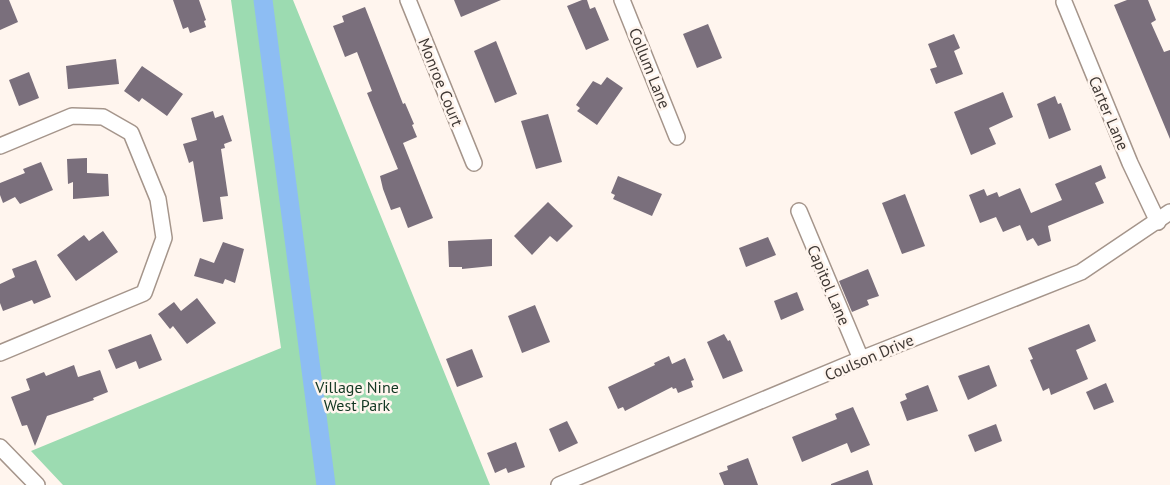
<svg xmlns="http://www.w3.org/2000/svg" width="1170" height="485" font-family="'PT Sans',sans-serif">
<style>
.green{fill:#9cdbb1}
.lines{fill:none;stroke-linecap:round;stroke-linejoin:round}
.canal{stroke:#8dbdf3;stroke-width:19}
.building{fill:#7a6f7c}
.minor-casing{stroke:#a5958b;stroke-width:18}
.minor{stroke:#fff;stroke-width:15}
.labels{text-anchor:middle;stroke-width:5;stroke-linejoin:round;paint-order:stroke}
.street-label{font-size:16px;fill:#3f3834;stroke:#fff5ee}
.park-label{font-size:16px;fill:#123722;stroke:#fff5ee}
</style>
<rect width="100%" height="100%" fill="#fff5ee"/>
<polygon class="green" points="231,0 293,0 490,485 63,485 31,451 281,348"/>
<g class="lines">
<polyline class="canal" points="263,0 326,485"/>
</g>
<g class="building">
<polygon points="0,0 9,0 18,22 0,30"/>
<polygon points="173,0 199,0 206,20 204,21 206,27 190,33 188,27 183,29"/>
<polygon points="454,0 501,0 461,17"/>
<polygon points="582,0 587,0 590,9 595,7 609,40 586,50 567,6"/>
<polygon points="1127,0 1148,0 1156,20 1151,23 1164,52 1170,50 1170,139 1114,5"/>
<polygon points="365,7 403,104 405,103 414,124 412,125 417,137 403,143 433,218 408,228 400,207 391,210 383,189 380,176 398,169 367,93 372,91 357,52 345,57 333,26 344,22 342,16"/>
<polygon points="708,24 722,58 697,68 683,34"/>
<polygon points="954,34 960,48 954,51 963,74 936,84 930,69 937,67 928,44"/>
<polygon points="496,41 517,94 495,103 474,51"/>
<polygon points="116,59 119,84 68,89 66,66"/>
<polygon points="142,66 183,94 167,116 142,98 139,102 124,91"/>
<polygon points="29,72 39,98 19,106 9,80"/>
<polygon points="607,77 623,88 597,125 577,111 580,108 576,105 593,81 601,85"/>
<polygon points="1003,92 1013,117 989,128 996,144 971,155 954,112"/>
<polygon points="1055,96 1058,104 1061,103 1071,130 1049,139 1037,104"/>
<polygon points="213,111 215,118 223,115 232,141 224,144 225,148 221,149 228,196 220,197 223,219 203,222 193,161 189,163 183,144 197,140 191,118"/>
<polygon points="548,114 562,162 536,169 521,121"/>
<polygon points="87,158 87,173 108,174 109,196 73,199 73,182 68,184 67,159"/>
<polygon points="41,162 53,190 20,204 15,197 3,203 0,195 0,183 25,173 23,169"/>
<polygon points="1101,165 1106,178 1095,183 1104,203 1048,226 1051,241 1038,246 1033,238 1027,241 1020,225 1003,232 996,217 980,223 969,195 984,189 987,196 997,192 999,197 1020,188 1031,213 1062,200 1055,184"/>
<polygon points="618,176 662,194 652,216 613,199 615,195 611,193"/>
<polygon points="905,194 925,246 902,254 882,203"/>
<polygon points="548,202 573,226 557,242 550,236 532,255 514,236"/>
<polygon points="103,231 118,252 76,281 57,255 84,235 89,241"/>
<polygon points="768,237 776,255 746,267 739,248"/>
<polygon points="492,239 492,266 462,269 462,267 449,267 448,241"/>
<polygon points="223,242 244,249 235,283 225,279 223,284 194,276 200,258 214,263"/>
<polygon points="36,260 51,297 34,304 32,300 3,311 0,303 0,284 15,277 12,269"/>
<polygon points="868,269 879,296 867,300 869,305 852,312 839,281"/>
<polygon points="797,292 804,310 781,320 774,301"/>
<polygon points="197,298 216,323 187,344 173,326 170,329 158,314 174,302 181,311"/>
<polygon points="535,305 550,342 522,353 508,316"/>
<polygon points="1089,324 1096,341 1076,350 1088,379 1051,395 1049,388 1043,391 1030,360 1033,359 1028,348"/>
<polygon points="151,334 162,360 139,369 136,361 116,369 108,350"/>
<polygon points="724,334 728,341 730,340 743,371 723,379 707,342"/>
<polygon points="472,349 483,377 457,387 446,359"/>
<polygon points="669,356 672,364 685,358 694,380 691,381 693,387 678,393 676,388 673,389 672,387 625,411 623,407 618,409 608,387 655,365 654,363"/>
<polygon points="74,365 78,377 100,370 108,392 93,398 94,400 47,416 35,446 27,425 22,426 11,397 30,390 26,379 44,372 46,376"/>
<polygon points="989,365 997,386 968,400 958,376"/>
<polygon points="1106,383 1114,402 1094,410 1086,392"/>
<polygon points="928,385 938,411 907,421 900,402 907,399 905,394"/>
<polygon points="853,407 870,445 851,453 847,443 802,462 792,437 837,419 835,414"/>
<polygon points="567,421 578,443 559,452 549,429"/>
<polygon points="996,424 1002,441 975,452 968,435"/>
<polygon points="516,442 525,467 508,473 506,468 495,473 487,453"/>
<polygon points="748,458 758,485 724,485 719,473 728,470 727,466"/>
<polygon points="868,470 873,485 831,485 831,484"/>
</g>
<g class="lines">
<g class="minor-casing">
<g id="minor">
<polyline points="408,0 474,163"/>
<polyline points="622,0 677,137"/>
<polyline points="1064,2 1130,163 1158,222"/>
<polyline points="0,146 72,116 103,117 131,133 158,199 164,238 144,293 0,353"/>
<polyline points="799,211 861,359"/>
<polyline points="0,447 37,485"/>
<polyline points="559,485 861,359 1081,272 1170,212"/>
</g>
</g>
<use href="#minor" class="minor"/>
</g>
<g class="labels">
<g class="street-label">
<text transform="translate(650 68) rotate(68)" y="6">Collum Lane</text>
<text transform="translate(441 82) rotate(68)" y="6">Monroe Court</text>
<text transform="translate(1109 113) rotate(67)" y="6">Carter Lane</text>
<text transform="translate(829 285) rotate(67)" y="6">Capitol Lane</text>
<text transform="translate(869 357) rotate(-23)" y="6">Coulson Drive</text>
</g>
<g class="park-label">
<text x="357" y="393">Village Nine<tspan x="357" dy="18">West Park</tspan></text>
</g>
</g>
</svg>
